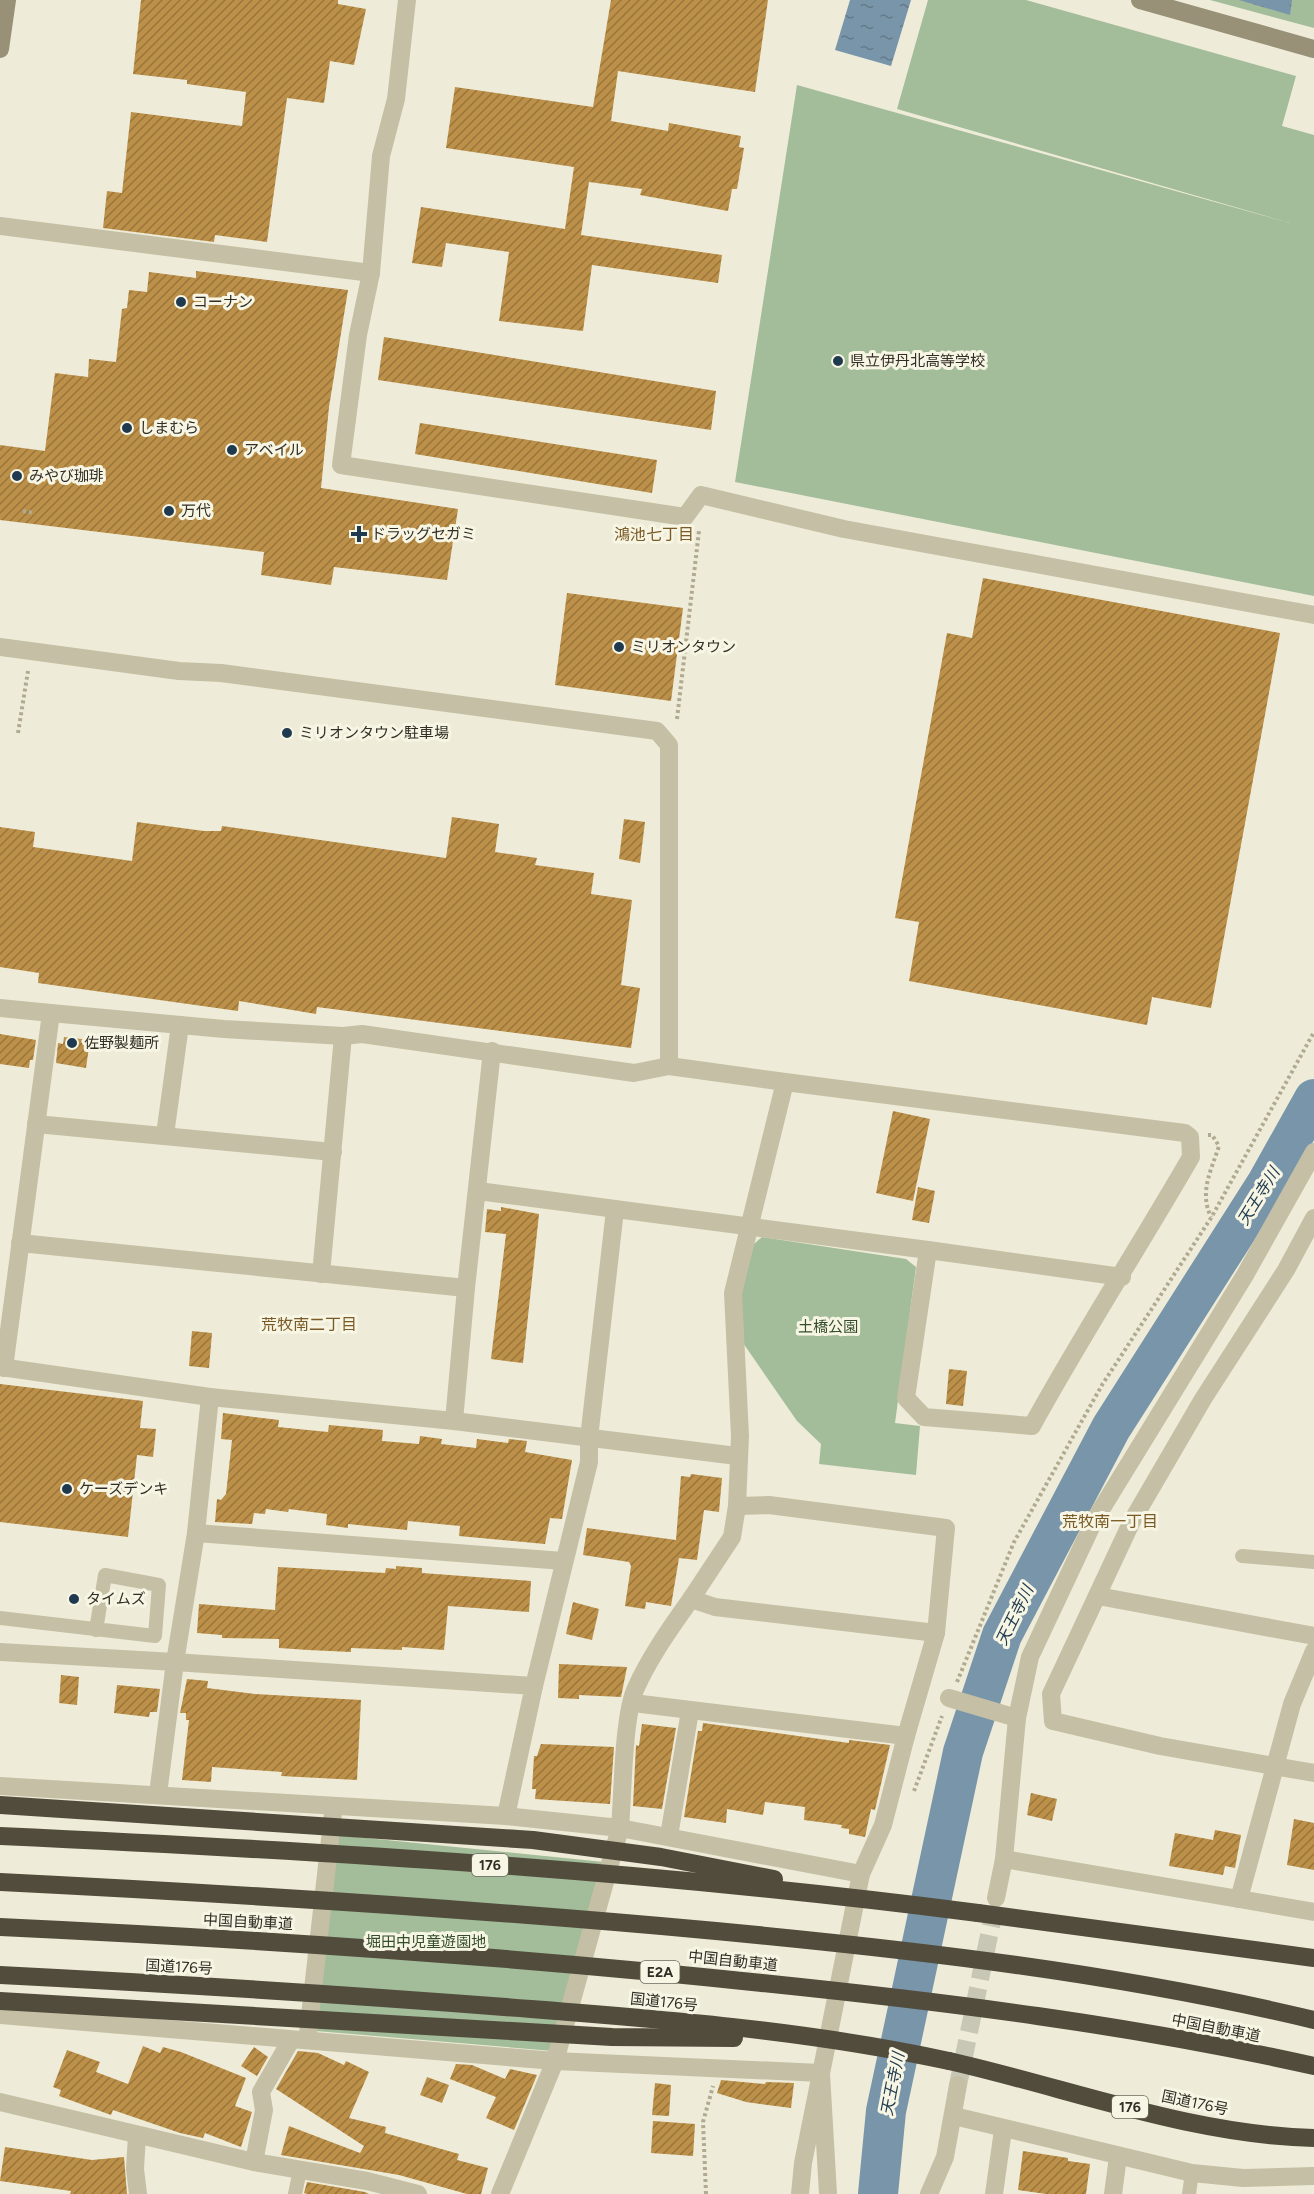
<svg xmlns="http://www.w3.org/2000/svg" width="1314" height="2194" font-family="Figtree,'Noto Sans JP',sans-serif">
<style>
.park{fill:#a3bc99}
.water{fill:url(#water-ripples)}
.lines{fill:none;stroke-linecap:round;stroke-linejoin:round}
.river{stroke:#7995a9;stroke-width:40}
.building{fill:url(#building-hatch)}
.street-tunnel{stroke:#c8c6b4;stroke-width:18;stroke-dasharray:18 9;stroke-linecap:butt}
.path{stroke:#b1aa90;stroke-width:4;stroke-dasharray:3 3;stroke-linecap:butt}
.lane{stroke:#c5c0a5;stroke-width:14}
.street{stroke:#c5c0a5;stroke-width:18}
.secondary{stroke:#989077;stroke-width:18}
.highway{stroke:#524c3d;stroke-width:18}
.highway-bridge{stroke:#524c3d;stroke-width:18}
.poi-dot{fill:#1f3a4f;stroke:#f7f5e3;stroke-width:2}
.labels{text-anchor:middle;stroke-width:6;stroke-linejoin:round;paint-order:stroke}
.shield{fill:#f7f5e3;stroke:#6d6a5f;stroke-width:1.5}
.shield-label{font-size:14px;font-weight:bold;fill:#322e26}
.poi-label{font-size:15px;fill:#322e26;stroke:#f7f5e3;text-anchor:start}
.park-label{font-size:15px;fill:#344e2c;stroke:#f7f5e3}
.street-label{font-size:15px;fill:#322e26;stroke:#f7f5e3}
.neighbourhood-label{font-size:16px;fill:#7a5a25;stroke:#f7f5e3}
.water-label{font-size:16px;font-style:italic;fill:#1f3a4f;stroke:#f7f5e3}
</style>
<defs>
<pattern id="water-ripples" width="26" height="14" patternUnits="userSpaceOnUse" patternTransform="scale(1.5)"><rect width="26" height="14" fill="#7995a9"/><path d="M2 4q2-2 4 0t4 0M15 11q2-2 4 0t4 0" fill="none" stroke="#647a89"/></pattern>
<pattern id="building-hatch" width="6" height="6" patternUnits="userSpaceOnUse" patternTransform="scale(1.5)"><rect width="6" height="6" fill="#bc9048"/><path d="M-1 1l2-2M0 6l6-6M5 7l2-2" fill="none" stroke="#99763c"/></pattern>
</defs>
<rect width="100%" height="100%" fill="#eeecd8"/>
<g class="park">
<polygon points="928,0 1026,0 1296,76 1282,126 1314,135 1314,596 735,482 797,85 1290,223 897,109"/>
<polygon points="1210,0 1314,0 1314,28"/>
<polygon points="762,1237 906,1259 916,1267 895,1423 920,1426 916,1475 819,1464 821,1444 797,1421 741,1340 738,1300 754,1244"/>
<polygon points="337,1835 604,1862 553,2051 316,2031"/>
</g>
<g class="water">
<polygon points="850,0 911,0 891,66 835,50"/>
<polygon points="1239,0 1292,0 1290,15"/>
</g>
<g class="lines">
<polyline class="river" points="878,2194 886,2111 963,1752 1002,1635 1111,1428 1267,1183 1314,1099"/>
</g>
<g class="building">
<polygon points="141,0 338,0 338,4 366,9 354,65 330,61 324,103 287,98 267,242 215,235 214,242 103,228 107,191 122,193 131,112 242,126 246,92 187,84 187,80 133,74"/>
<polygon points="611,0 768,0 755,92 618,71 611,121 668,131 669,123 741,136 739,147 744,148 737,189 732,189 728,211 640,195 642,189 589,182 581,235 722,255 718,283 592,265 583,331 499,321 509,252 446,243 442,267 412,263 421,207 565,229 574,167 446,148 455,87 593,107"/>
<polygon points="196,271 348,290 329,407 321,488 458,509 447,580 334,567 331,585 261,575 264,552 0,520 0,445 45,451 55,373 88,377 89,359 116,362 122,309 127,308 129,290 147,292 149,272 196,278"/>
<polygon points="384,337 716,391 711,430 378,380"/>
<polygon points="420,423 657,460 652,493 415,454"/>
<polygon points="983,578 1280,633 1211,1008 1152,997 1147,1025 909,981 919,922 895,918 947,633 972,638"/>
<polygon points="567,593 683,608 671,701 555,685"/>
<polygon points="452,817 499,824 495,852 537,858 535,865 594,873 591,894 632,900 621,985 640,988 631,1048 317,1007 316,1014 239,1001 238,1011 38,983 39,973 0,967 0,827 35,832 33,847 132,861 137,822 204,831 221,831 222,826 446,858"/>
<polygon points="624,819 645,822 640,863 619,859"/>
<polygon points="0,1034 36,1040 33,1060 30,1060 29,1068 0,1064"/>
<polygon points="64,1037 90,1040 86,1068 56,1063 58,1043 63,1044"/>
<polygon points="893,1111 930,1119 913,1201 876,1193"/>
<polygon points="918,1187 935,1191 929,1223 912,1220"/>
<polygon points="501,1207 539,1214 523,1363 491,1359 506,1234 485,1232 487,1209 501,1211"/>
<polygon points="192,1331 212,1333 209,1368 189,1366"/>
<polygon points="949,1369 967,1371 963,1406 946,1404"/>
<polygon points="0,1384 143,1401 140,1428 156,1429 153,1457 137,1455 128,1537 0,1522"/>
<polygon points="223,1413 279,1420 278,1427 328,1432 329,1425 383,1430 382,1441 419,1444 420,1436 442,1439 441,1444 476,1448 477,1439 508,1443 509,1439 527,1441 525,1452 572,1460 562,1519 550,1518 545,1544 459,1536 460,1526 408,1521 407,1530 348,1524 348,1528 326,1525 327,1514 289,1509 288,1512 266,1509 265,1514 254,1513 252,1524 215,1522 217,1499 221,1500 226,1494 232,1440 221,1439"/>
<polygon points="691,1474 722,1478 719,1512 704,1510 697,1560 679,1558 671,1606 646,1602 645,1609 625,1606 631,1566 629,1562 583,1555 587,1528 676,1540 681,1476 690,1477"/>
<polygon points="396,1566 422,1568 422,1573 531,1581 529,1612 448,1606 444,1650 402,1647 402,1650 351,1648 351,1652 308,1650 279,1648 279,1639 222,1638 222,1635 197,1633 199,1604 275,1610 278,1567 385,1573 386,1568 396,1569"/>
<polygon points="573,1602 599,1609 592,1640 566,1634"/>
<polygon points="559,1664 627,1667 621,1697 579,1695 579,1699 558,1698"/>
<polygon points="61,1675 79,1677 77,1705 59,1703"/>
<polygon points="187,1679 208,1681 207,1688 255,1694 361,1700 357,1780 281,1776 282,1772 212,1767 211,1782 182,1780 189,1720 186,1720 186,1713 180,1713"/>
<polygon points="117,1685 160,1689 157,1712 150,1712 149,1717 114,1713"/>
<polygon points="703,1723 849,1743 849,1740 890,1745 875,1810 871,1809 865,1837 849,1834 849,1829 841,1828 842,1825 804,1820 805,1807 765,1802 763,1815 727,1809 726,1823 684,1817 698,1731 702,1731"/>
<polygon points="642,1724 676,1728 662,1809 633,1806 636,1745 639,1746"/>
<polygon points="541,1744 614,1747 610,1804 535,1799 536,1789 532,1789 534,1756 537,1756"/>
<polygon points="1031,1793 1057,1799 1052,1821 1027,1815"/>
<polygon points="1294,1819 1314,1823 1314,1870 1287,1865"/>
<polygon points="1215,1830 1241,1835 1235,1868 1225,1866 1223,1875 1169,1866 1175,1833 1213,1840"/>
<polygon points="143,2046 160,2053 163,2047 181,2052 246,2078 235,2106 252,2112 241,2147 205,2133 203,2138 180,2133 113,2110 111,2115 59,2096 61,2090 53,2087 67,2050 100,2062 96,2072 128,2084"/>
<polygon points="254,2047 268,2057 257,2076 241,2066"/>
<polygon points="298,2051 318,2053 344,2065 346,2061 369,2072 349,2118 386,2127 385,2133 459,2154 457,2160 488,2168 481,2194 467,2194 399,2175 281,2155 289,2126 360,2153 364,2146 276,2089"/>
<polygon points="456,2064 472,2065 505,2079 510,2069 537,2075 514,2130 486,2118 496,2097 450,2079"/>
<polygon points="427,2077 449,2085 442,2103 420,2095"/>
<polygon points="721,2080 765,2084 766,2082 794,2083 791,2108 746,2102 717,2093"/>
<polygon points="655,2083 671,2085 669,2116 652,2115"/>
<polygon points="653,2121 695,2124 693,2156 651,2153"/>
<polygon points="5,2147 92,2160 124,2157 127,2194 70,2194 71,2191 0,2181"/>
<polygon points="1023,2151 1068,2158 1068,2161 1090,2164 1086,2194 1046,2194 1018,2190"/>
<polygon points="307,2182 365,2192 369,2194 307,2194 304,2193"/>
</g>
<g class="lines">
<polyline class="street-tunnel" points="958,2085 996,1902"/>
<g class="path">
<polyline points="23,511 35,513"/>
<polyline points="677,719 699,531"/>
<polyline points="18,733 28,671"/>
<path d="M1208,1135H1212L1219,1146C1211,1171 1199,1192 1211,1217"/>
<polyline points="957,1682 1014,1542 1102,1385 1211,1218 1314,1032"/>
<polyline points="914,1791 942,1716"/>
<polyline points="706,2194 703,2122 713,2086"/>
</g>
<g class="lane">
<polyline points="1242,1556 1314,1562"/>
<polyline points="0,1618 155,1636 159,1585 105,1575 96,1630"/>
<polyline points="295,2194 300,2170"/>
<polyline points="1189,2194 1192,2173"/>
</g>
<g class="street">
<polyline points="407,0 396,99 381,156 371,273 358,335 341,465 685,517 701,495 844,529 1314,615"/>
<polyline points="0,226 371,273"/>
<polyline points="0,647 179,671 221,673 657,731 669,745 669,1066"/>
<polyline points="0,1008 51,1013 4,1368"/>
<polyline points="51,1013 224,1029 343,1036"/>
<polyline points="36,1124 333,1152"/>
<polyline points="165,1135 180,1025"/>
<path d="M478,1191L928,1250L906,1398L924,1417L1032,1426C1082,1335 1139,1247 1191,1157L1190,1137L1185,1133L785,1082"/>
<polyline points="1314,1218 1286,1270 1203,1399 1132,1521 1051,1694 1053,1721 1160,1746 1314,1773"/>
<polyline points="20,1243 466,1288 454,1421"/>
<polyline points="928,1250 1122,1277"/>
<polyline points="321,1274 343,1036 362,1034 634,1073 669,1066 785,1082 733,1293 740,1436 737,1506 769,1505 946,1528 936,1633 906,1736 633,1703"/>
<polyline points="466,1288 492,1051"/>
<polyline points="0,1367 210,1397 454,1421 737,1456"/>
<polyline points="210,1397 196,1533 175,1662 534,1686 506,1816"/>
<polyline points="196,1533 563,1561"/>
<polyline points="1098,1596 1314,1636"/>
<polyline points="691,1599 732,1537 737,1506"/>
<polyline points="1314,1651 1292,1704 1239,1899 1314,1912"/>
<polyline points="0,1652 175,1662 158,1794"/>
<polyline points="534,1686 589,1462 589,1438 615,1210"/>
<polyline points="949,1698 1017,1718"/>
<path d="M0,1786L506,1816L620,1828C623,1792 623,1720 635,1690C649,1658 671,1627 691,1599L715,1607L936,1633"/>
<polyline points="669,1836 690,1711"/>
<polyline points="1004,1859 1239,1899"/>
<polyline points="996,1898 1004,1859 1017,1718 1030,1657 1094,1521 1245,1275 1314,1152"/>
<polyline points="0,2015 555,2061 821,2073 828,2194"/>
<polyline points="308,2033 333,1813"/>
<polyline points="0,2102 254,2162 367,2181 418,2194"/>
<polyline points="954,2116 1192,2173 1243,2178 1314,2176"/>
<polyline points="137,2135 135,2169 138,2194"/>
<polyline points="254,2162 264,2110 261,2092 291,2040"/>
<polyline points="500,2194 555,2061 620,1828 861,1874 883,1825 906,1736"/>
<polyline points="800,2194 803,2163 861,1874"/>
<polyline points="929,2194 945,2157 958,2085"/>
<polyline points="994,2194 1003,2130"/>
<polyline points="1113,2194 1118,2157"/>
</g>
<g class="secondary">
<polyline points="1140,0 1314,49"/>
<polyline points="0,49 7,0"/>
</g>
<g class="highway">
<polyline points="978,1913 1314,1958"/>
<path d="M949,2061C1069,2088 1190,2135 1314,2138"/>
</g>
<g class="highway-bridge">
<polyline points="0,1805 533,1840 661,1857 774,1879"/>
<path d="M0,1836C327,1851 654,1871 978,1913"/>
<path d="M0,1882C240,1894 477,1909 716,1931C916,1950 1118,1973 1314,2020"/>
<path d="M0,1927C255,1939 509,1956 762,1983C947,2002 1132,2025 1314,2066"/>
<path d="M0,1975C177,1984 354,1995 531,2009C671,2020 811,2031 949,2061"/>
<polyline points="0,2001 612,2037 734,2038"/>
</g>
</g>
<g class="poi-dot">
<circle cx="181" cy="302" r="6"/>
<circle cx="838" cy="361" r="6"/>
<circle cx="127" cy="428" r="6"/>
<circle cx="232" cy="450" r="6"/>
<circle cx="17" cy="476" r="6"/>
<circle cx="169" cy="511" r="6"/>
<path d="M356 525h6v6h6v6h-6v6h-6v-6h-6v-6h6z"/>
<circle cx="619" cy="647" r="6"/>
<circle cx="287" cy="733" r="6"/>
<circle cx="72" cy="1043" r="6"/>
<circle cx="67" cy="1489" r="6"/>
<circle cx="74" cy="1599" r="6"/>
</g>
<g class="labels">
<g class="shield">
<rect x="472" y="1854" width="36" height="22" rx="4.5"/>
<rect x="640.5" y="1961" width="39" height="22" rx="4.5"/>
<rect x="1112" y="2096" width="36" height="22" rx="4.5"/>
</g>
<g class="shield-label">
<text x="490" y="1870">176</text>
<text x="660" y="1977">E2A</text>
<text x="1130" y="2112">176</text>
</g>
<g class="poi-label">
<text x="193" y="307">コーナン</text>
<text x="850" y="366">県立伊丹北高等学校</text>
<text x="139" y="433">しまむら</text>
<text x="244" y="455">アベイル</text>
<text x="29" y="481">みやび珈琲</text>
<text x="181" y="516">万代</text>
<text x="371" y="539">ドラッグセガミ</text>
<text x="631" y="652">ミリオンタウン</text>
<text x="299" y="738">ミリオンタウン駐車場</text>
<text x="84" y="1048">佐野製麺所</text>
<text x="79" y="1494">ケーズデンキ</text>
<text x="86" y="1604">タイムズ</text>
</g>
<g class="park-label">
<text x="828" y="1332">土橋公園</text>
<text x="426" y="1947">堀田中児童遊園地</text>
</g>
<g class="street-label">
<text transform="translate(248 1922) rotate(3)" y="5">中国自動車道</text>
<text transform="translate(733 1961) rotate(6)" y="5">中国自動車道</text>
<text transform="translate(179 1967) rotate(3)" y="5">国道176号</text>
<text transform="translate(664 2002) rotate(6)" y="5">国道176号</text>
<text transform="translate(1216 2028) rotate(11)" y="5">中国自動車道</text>
<text transform="translate(1195 2103) rotate(12)" y="5">国道176号</text>
</g>
<g class="neighbourhood-label">
<text x="654" y="540">鴻池七丁目</text>
<text x="309" y="1330">荒牧南二丁目</text>
<text x="1110" y="1527">荒牧南一丁目</text>
</g>
<g class="water-label">
<text transform="translate(1258 1196) rotate(-58)" y="6">天王寺川</text>
<text transform="translate(1014 1615) rotate(-64)" y="6">天王寺川</text>
<text transform="translate(892 2084) rotate(-79)" y="6">天王寺川</text>
</g>
</g>
</svg>
